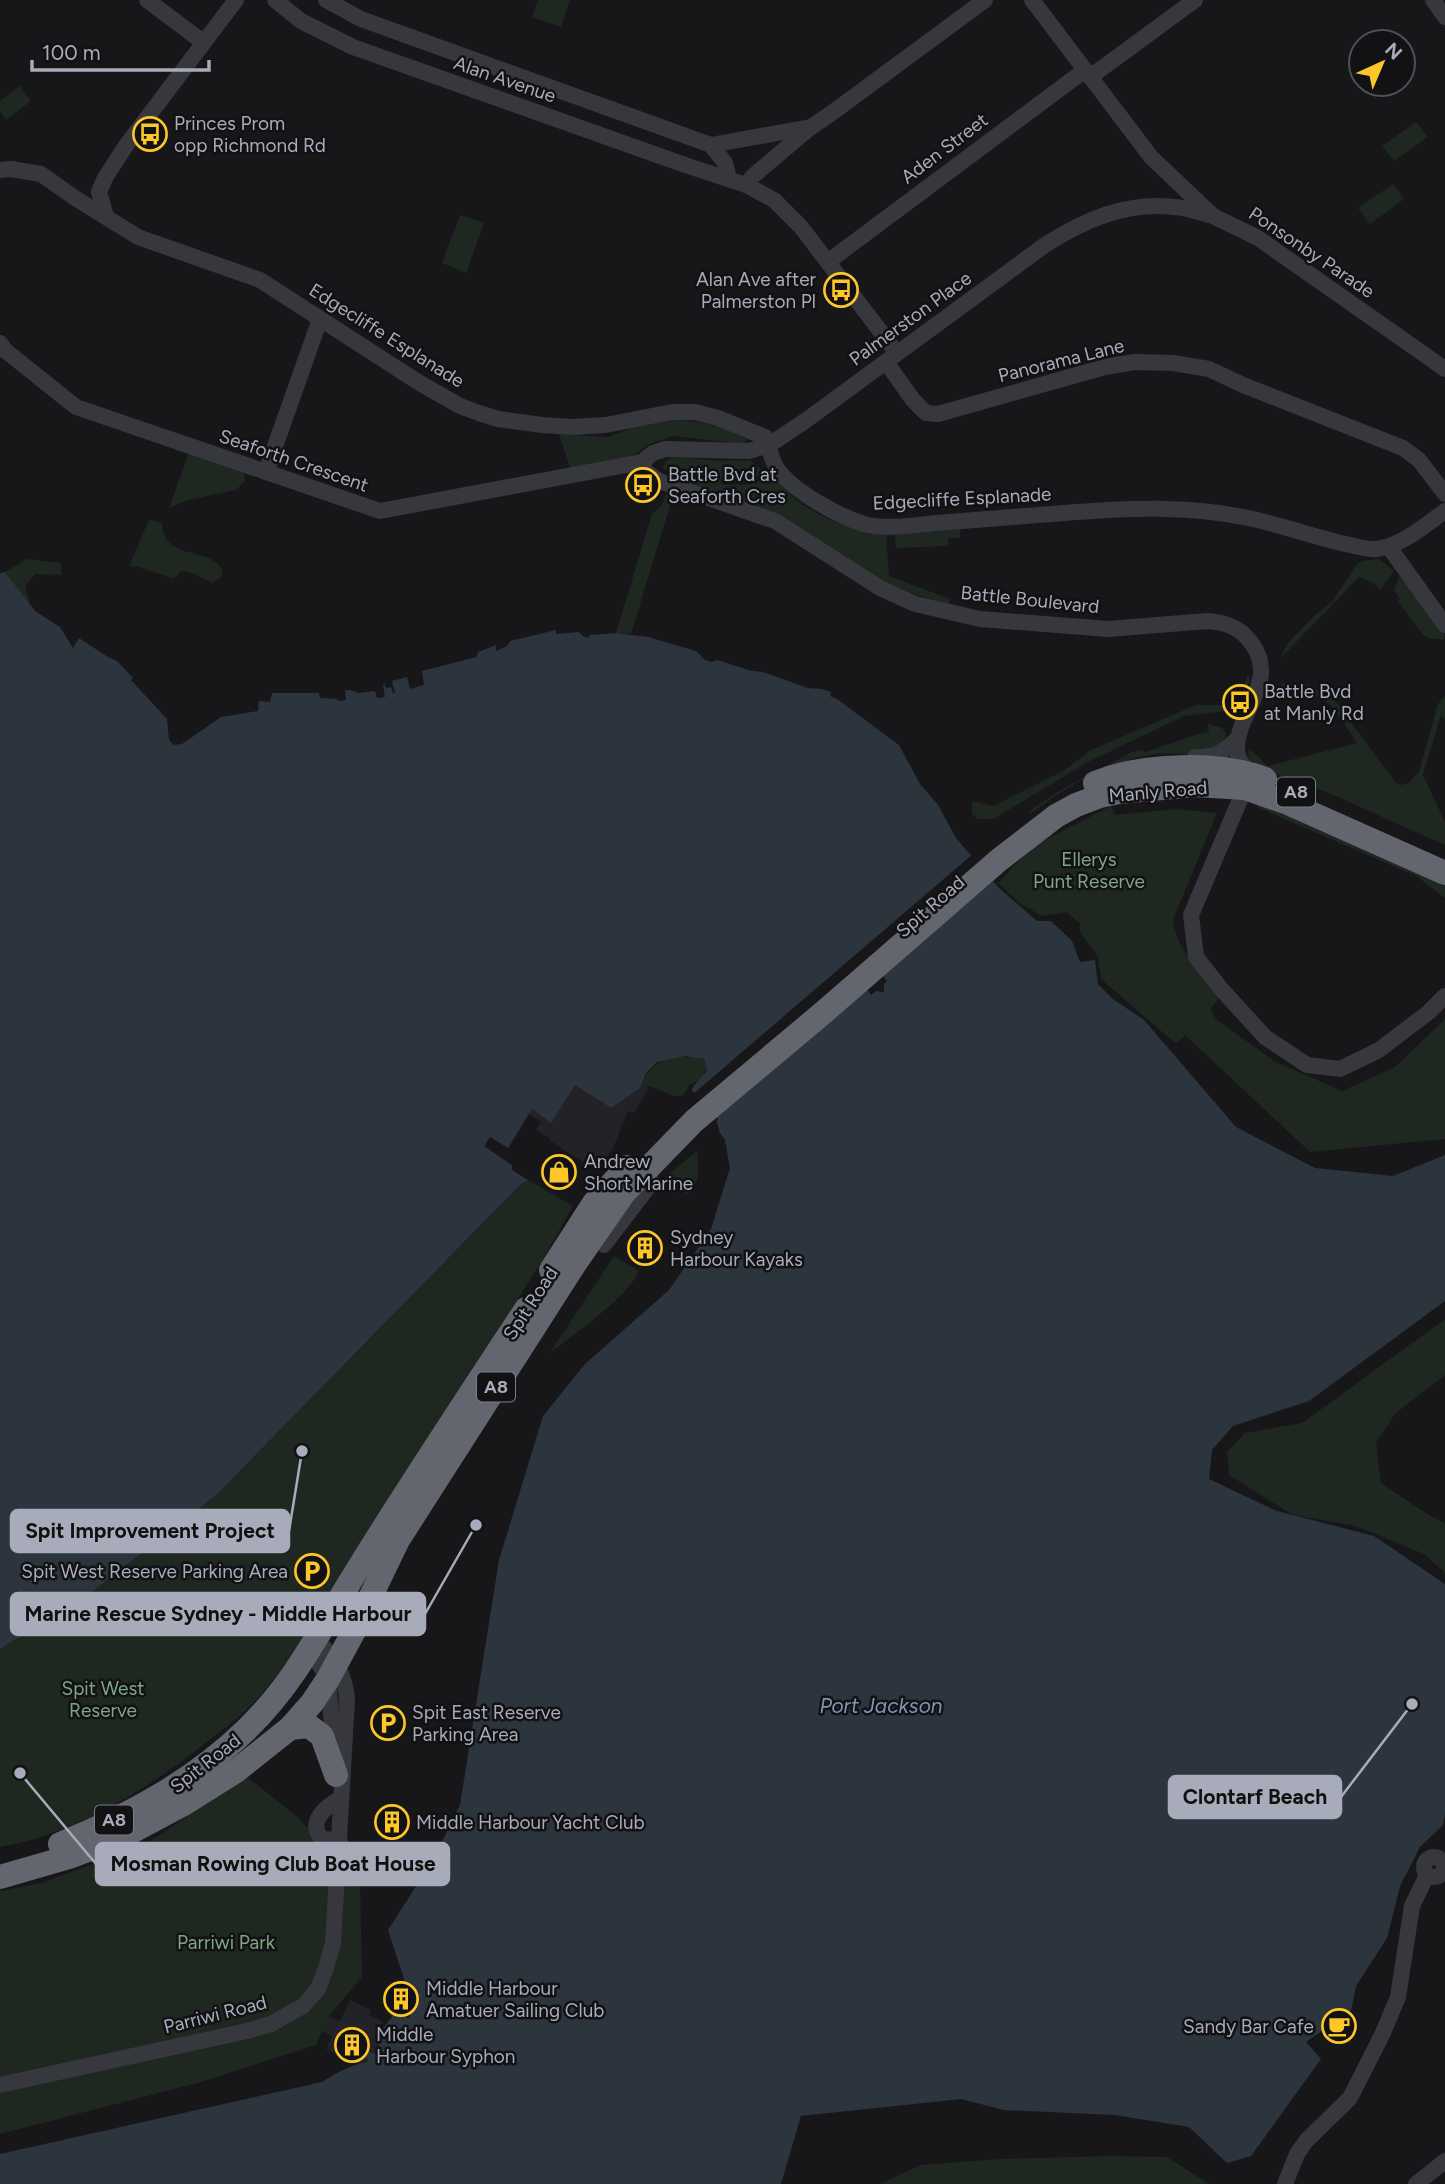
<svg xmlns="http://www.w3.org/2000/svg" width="1445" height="2184" font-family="Figtree,sans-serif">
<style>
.built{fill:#232226}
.green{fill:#1e2720}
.water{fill:#2c343e}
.pier{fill:#171719}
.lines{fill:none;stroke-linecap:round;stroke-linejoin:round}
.minor{stroke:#37383e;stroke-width:16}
.highway{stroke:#63656f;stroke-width:24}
.labels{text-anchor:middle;stroke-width:5;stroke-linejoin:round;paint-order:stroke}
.shield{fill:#121214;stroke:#7b7e88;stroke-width:2}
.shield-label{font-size:18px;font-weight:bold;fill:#a8acba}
.street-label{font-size:19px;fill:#a8acba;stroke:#121214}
.poi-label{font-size:19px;fill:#a8acba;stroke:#121214;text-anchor:start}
.park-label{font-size:19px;fill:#7ea683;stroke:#121214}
.water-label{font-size:21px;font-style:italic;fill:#7d97b7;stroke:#121214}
.leader{fill:none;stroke:#a8acba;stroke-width:2.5}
.callout-dot{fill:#a8acba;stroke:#121214;stroke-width:2.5}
.callout{fill:#a8acba;stroke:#a8acba;stroke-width:2.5}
.callout-label{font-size:21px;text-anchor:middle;font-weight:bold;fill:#111}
</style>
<rect width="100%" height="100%" fill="#171719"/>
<g class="built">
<polygon points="575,1085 611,1108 639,1087 645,1086 648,1089 634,1113 628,1111 613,1148 598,1169 594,1164 587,1160 585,1163 549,1140 550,1138 536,1130 541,1122 528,1114 532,1109 544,1116"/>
<polygon points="350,2000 371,2010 369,2015 383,2022 379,2027 381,2032 376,2039 381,2042 375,2054 369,2053 368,2062 360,2064 353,2062 326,2049 332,2036 322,2031 329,2016 340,2021"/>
</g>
<g class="green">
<polygon points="538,0 570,0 561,27 532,17"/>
<polygon points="20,86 31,101 6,120 0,112 0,101"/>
<polygon points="1416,122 1428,137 1394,161 1382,146"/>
<polygon points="1393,184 1404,199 1370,224 1358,208"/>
<polygon points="460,215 484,223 466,273 442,263"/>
<path d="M669,420C704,420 717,426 748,439L743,444L673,436L647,445L630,459L571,470L559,434L608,437L635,427Z"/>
<polygon points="189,452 243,469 245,481 236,490 188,500 169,508"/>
<path d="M674,457L719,461L750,460L763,471L760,476L745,478L725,475L721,478L722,484C739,485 755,487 769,476C784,483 786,493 798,501C823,519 854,532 886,533L889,576L950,599L949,604C869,585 798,538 726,499C706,488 682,483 663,468V465L666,461Z"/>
<polygon points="666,494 673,496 631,634 616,633 652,514 662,505"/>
<path d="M149,520L162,523C163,562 210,545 223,571L221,577L212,583L192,573L185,571L179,573L174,579L139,567L129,566Z"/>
<polygon points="960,527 960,538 948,538 948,546 896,548 894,531"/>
<polygon points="27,559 61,563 62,575 35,574 25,586 30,602 28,604 5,572"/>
<polygon points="1379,559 1394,571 1380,590 1375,584 1359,577 1280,659 1287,644 1315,615 1332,602 1357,564 1362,561"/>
<polygon points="1399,576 1405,577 1445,631 1444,640 1428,638 1423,635 1398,601 1400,599 1394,590"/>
<polygon points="1248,673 1250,680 1245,692 1233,706 1225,711 1184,716 1090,761 993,819 978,819 972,814 972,801 993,806 1063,771 1091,750 1196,705 1221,705 1242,691"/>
<path d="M1281,683L1309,685L1336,702L1396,783L1401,785L1408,783L1419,772L1438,704L1445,696V720L1441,715L1423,775L1445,822V845C1382,818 1320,785 1254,767C1248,761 1248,756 1249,748L1268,766L1357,743L1331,705L1306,690L1281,687Z"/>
<path d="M1208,724L1222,728L1226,733C1226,741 1219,750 1211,753C1203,756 1168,753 1156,754C1110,760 1066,787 1030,814L1028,812L1059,791L1132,752L1139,750L1146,752L1195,735L1209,732Z"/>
<polygon points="1261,799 1445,882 1445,898 1416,876 1257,807"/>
<path d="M1111,806L1115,815L1176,809L1217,813L1173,920C1177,950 1201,975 1219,999L1210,1009L1216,1019L1276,1062L1342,1091L1395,1067L1445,1019V1139L1310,1152L1185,1035L1176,1044L1101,979L1098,957L1080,932V924L1067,912L1042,916L1021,904L998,883L1033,846Z"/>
<path d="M692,1056L704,1059L707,1071L701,1079L689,1085L684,1095C666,1100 661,1083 639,1087C652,1062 664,1057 692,1056Z"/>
<path d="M697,1151C698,1170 702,1180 687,1195L677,1188L673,1194L657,1184Z"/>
<path d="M528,1180L573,1206L544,1258L284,1666C273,1680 262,1695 249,1707C238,1719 224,1728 212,1738C151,1787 79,1833 0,1847V1649L84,1598L214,1496L521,1184Z"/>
<path d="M614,1256L639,1271C630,1295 571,1337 549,1354Z"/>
<polygon points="1445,1319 1445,1375 1395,1414 1376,1443 1381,1483 1421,1510 1445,1524 1445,1573 1424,1554 1356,1526 1293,1515 1229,1475 1227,1452 1245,1433 1302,1423"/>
<polygon points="246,1776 294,1814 360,1882 362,1977 329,2016 316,2045 201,2082 0,2134 0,1891 41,1883 143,1846"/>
<polygon points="1109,2156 1167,2157 1209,2184 880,2184 921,2165 999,2159"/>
</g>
<path class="water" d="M5,572L35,611L60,627L73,648L79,638L108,657L117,661L133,678L131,680L167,719L169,740L174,745L182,744L221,717L258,711L259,701L270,702L272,693H319L320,698L337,699L338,701L346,700L345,690H351L358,693L375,691L377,698L385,697L383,684L384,683L386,688L391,687L393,693H395L392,681L407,677L410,689L424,685L422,671L477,657L478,652L496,645V651L507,646L510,641L556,630V634L579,632L583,636L589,638V635L616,633L648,637L696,651L705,660L711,662L717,660L752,671L763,672L808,688L822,689L831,692L830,696L837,699L899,745L920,784L938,805L956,838L1000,889L1037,921H1051L1072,941L1080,962L1095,960L1098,984L1113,999L1144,1020L1236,1127L1315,1168L1393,1176L1445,1155V1301L1309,1401L1233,1426L1212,1450L1209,1479L1277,1511L1374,1536L1445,1584V1814L1443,1825L1420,1847L1400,1886L1387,1938L1356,1986L1351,2011L1306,2042L1321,2059L1251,2156L1227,2163L1189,2127L1115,2115L1004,2110L961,2099L801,2116L781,2184H0V2154L322,2082C338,2072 350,2065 368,2062V2060L366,2058L369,2052L375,2054L380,2042L375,2039L378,2032H380L392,2017L390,2012L409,2018L417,1996L403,1991L406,1985L388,1930L434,1858L460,1805L499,1560L543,1416L585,1364L669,1290L711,1229L730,1168L725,1140L720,1133L717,1123L718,1114L692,1091C693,1083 702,1078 707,1071L704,1059L686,1056L657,1062L646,1073L640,1088L611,1108L575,1085L551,1123L532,1109L508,1148L490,1137L484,1146L512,1165V1170L528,1180L521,1184L215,1496L84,1598L0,1649V573Z"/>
<polygon class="pier" points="974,853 996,879 882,975 887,981 884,984 884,992 876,991 871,995 866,988 714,1115 692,1095"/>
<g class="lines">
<g class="minor">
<polyline points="147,0 203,42"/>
<polyline points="275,0 301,21 353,47 688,166 746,185 774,200 801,227 897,353"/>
<polyline points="326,0 361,19 711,145 811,127"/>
<polyline points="1032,0 1151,157 1213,216 1258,238 1445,369"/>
<polyline points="1433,0 1445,17"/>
<polyline points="1090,77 1195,0"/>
<polyline points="711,145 725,163 729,178"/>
<path d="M0,170L11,169L41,174L75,198L138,237L260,280L418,382L460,406L479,413L498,419L542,425L574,427L606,425L672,412H695L718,418L765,437C770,448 771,462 779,471C795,492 838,516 864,524C886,530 914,525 937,523C979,520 1022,516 1064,513C1126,508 1187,505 1248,518C1283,525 1316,538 1350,545C1359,547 1368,550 1376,549C1402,546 1425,525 1445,511"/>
<polyline points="746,185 753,176 811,127 829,115 985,0"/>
<polyline points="106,216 99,192 105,178 125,147 236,0"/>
<polyline points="829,261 1085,70"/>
<path d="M0,343L6,351L76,407L380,511L642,462L653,453L665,449L749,451L769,445L805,421L1045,245C1084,220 1127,201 1175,207C1188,208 1201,213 1213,216"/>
<polyline points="886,362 913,400 926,413 938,414 1105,367 1134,362 1173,363 1209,369 1243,385 1403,448 1419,460 1445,494"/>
<path d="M642,462L645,471L659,481L775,521L880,588L915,604L980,619L1108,629L1207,621C1225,622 1239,627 1250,641C1281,680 1237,711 1237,749C1237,759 1243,766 1249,772"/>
<polyline points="266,472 320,319"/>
<polyline points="1389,547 1445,625"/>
<path d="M1195,757C1217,757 1222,753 1238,738"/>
<polyline points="1245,788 1191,915 1196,957 1222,990 1265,1037 1307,1065 1340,1069 1379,1050 1429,1012 1445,996"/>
<polyline points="604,1245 652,1182"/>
<polyline points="310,1649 328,1679 334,1750"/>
<path d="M340,1840L322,1839C306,1823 326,1806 340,1799"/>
<circle cx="1434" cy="1867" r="10"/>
<path d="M0,2085L247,2031L271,2024L303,2006L318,1989L326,1968L333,1943L347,1699C345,1674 335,1656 316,1640"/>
<polyline points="1285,2184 1297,2154 1306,2141 1350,2098 1382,2035 1398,1997 1412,1906 1427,1875"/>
<polyline points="1416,2184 1445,2161"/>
</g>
<g class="highway">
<path d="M1095,783C1140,764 1220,761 1265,779"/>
<polyline points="551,1270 594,1203 627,1167"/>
<polyline points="290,1728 309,1726 322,1736 336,1775"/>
<path d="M60,1844C129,1816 194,1781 248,1728C296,1681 321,1628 356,1572C411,1483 469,1396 526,1309"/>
<polyline points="0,1877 69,1857 120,1838 182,1805 236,1771 290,1728 312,1703 328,1679 354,1631 398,1540 574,1265 624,1193 694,1121 824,1012 999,860 1056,816 1076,805 1100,796 1119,792 1195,785 1245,788 1288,803 1445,873"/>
</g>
</g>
<defs>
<g id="bus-ring" transform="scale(1.75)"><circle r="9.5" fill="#121214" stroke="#fdc72a" stroke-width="1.5"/><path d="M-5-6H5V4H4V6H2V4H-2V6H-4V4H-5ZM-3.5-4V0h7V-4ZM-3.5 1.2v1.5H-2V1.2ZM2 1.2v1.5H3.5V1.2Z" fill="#fdc72a"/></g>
<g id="shop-ring" transform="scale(1.75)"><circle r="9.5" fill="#121214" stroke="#fdc72a" stroke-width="1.5"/><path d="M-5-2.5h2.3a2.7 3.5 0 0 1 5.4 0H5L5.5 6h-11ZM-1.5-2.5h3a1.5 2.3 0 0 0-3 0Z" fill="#fdc72a"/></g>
<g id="building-ring" transform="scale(1.75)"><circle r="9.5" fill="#121214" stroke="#fdc72a" stroke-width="1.5"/><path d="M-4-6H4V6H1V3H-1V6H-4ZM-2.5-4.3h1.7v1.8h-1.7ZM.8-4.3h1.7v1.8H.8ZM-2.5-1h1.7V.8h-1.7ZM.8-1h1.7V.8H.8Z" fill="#fdc72a"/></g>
<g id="parking-ring" transform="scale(1.75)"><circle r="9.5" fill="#121214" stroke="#fdc72a" stroke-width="1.5"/><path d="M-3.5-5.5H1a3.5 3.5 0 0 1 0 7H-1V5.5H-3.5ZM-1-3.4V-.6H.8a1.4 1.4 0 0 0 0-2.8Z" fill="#fdc72a"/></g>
<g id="cafe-ring" transform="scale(1.75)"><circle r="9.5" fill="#121214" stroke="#fdc72a" stroke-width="1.5"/><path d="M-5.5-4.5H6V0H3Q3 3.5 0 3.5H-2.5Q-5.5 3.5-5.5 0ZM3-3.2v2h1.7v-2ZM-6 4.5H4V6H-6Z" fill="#fdc72a"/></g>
</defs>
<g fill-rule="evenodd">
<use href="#bus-ring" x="150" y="134"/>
<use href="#bus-ring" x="841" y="290"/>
<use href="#bus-ring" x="643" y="485"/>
<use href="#bus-ring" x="1240" y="702"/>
<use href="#shop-ring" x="559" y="1172"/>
<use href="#building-ring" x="645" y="1248"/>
<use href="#parking-ring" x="312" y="1571"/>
<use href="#parking-ring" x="388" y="1723"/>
<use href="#building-ring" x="392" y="1822"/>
<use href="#building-ring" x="401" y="1999"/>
<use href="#cafe-ring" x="1339" y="2026"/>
<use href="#building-ring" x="352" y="2045"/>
</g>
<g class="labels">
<g class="shield">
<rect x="1277" y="777.5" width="38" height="29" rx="5"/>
<rect x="477" y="1372.5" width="38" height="29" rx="5"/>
<rect x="95" y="1805.5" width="38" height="29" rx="5"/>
</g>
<g class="shield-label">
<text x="1296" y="798">A8</text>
<text x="496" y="1393">A8</text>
<text x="114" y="1826">A8</text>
</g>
<g class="street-label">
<text transform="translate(505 79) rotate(19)" y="7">Alan Avenue</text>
<text transform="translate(944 148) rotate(-37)" y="7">Aden Street</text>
<text transform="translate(1312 252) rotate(34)" y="7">Ponsonby Parade</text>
<text transform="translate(910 318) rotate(-36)" y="7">Palmerston Place</text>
<text transform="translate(387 335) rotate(32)" y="7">Edgecliffe Esplanade</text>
<text transform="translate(1061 360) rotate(-14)" y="7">Panorama Lane</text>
<text transform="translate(294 460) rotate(19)" y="7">Seaforth Crescent</text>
<text transform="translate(962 498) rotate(-3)" y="7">Edgecliffe Esplanade</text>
<text transform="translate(1030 599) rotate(6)" y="7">Battle Boulevard</text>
<text transform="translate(1158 791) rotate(-5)" y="7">Manly Road</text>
<text transform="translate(930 906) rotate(-41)" y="7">Spit Road</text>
<text transform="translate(530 1303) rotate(-57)" y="7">Spit Road</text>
<text transform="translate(205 1763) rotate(-38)" y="7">Spit Road</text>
<text transform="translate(215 2014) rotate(-14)" y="7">Parriwi Road</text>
</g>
<g class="poi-label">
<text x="174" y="130">Princes Prom<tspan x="174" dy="22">opp Richmond Rd</tspan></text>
<text x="816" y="286" text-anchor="end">Alan Ave after<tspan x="816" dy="22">Palmerston Pl</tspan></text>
<text x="668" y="481">Battle Bvd at<tspan x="668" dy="22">Seaforth Cres</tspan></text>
<text x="1264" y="698">Battle Bvd<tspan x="1264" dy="22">at Manly Rd</tspan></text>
<text x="584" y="1168">Andrew<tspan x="584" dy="22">Short Marine</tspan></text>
<text x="670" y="1244">Sydney<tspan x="670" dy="22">Harbour Kayaks</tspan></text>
<text x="288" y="1578" text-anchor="end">Spit West Reserve Parking Area</text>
<text x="412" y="1719">Spit East Reserve<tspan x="412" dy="22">Parking Area</tspan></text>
<text x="416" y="1829">Middle Harbour Yacht Club</text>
<text x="426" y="1995">Middle Harbour<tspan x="426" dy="22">Amatuer Sailing Club</tspan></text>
<text x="1314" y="2033" text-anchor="end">Sandy Bar Cafe</text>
<text x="376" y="2041">Middle<tspan x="376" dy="22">Harbour Syphon</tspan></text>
</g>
<g class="park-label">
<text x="1089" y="866">Ellerys<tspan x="1089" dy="22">Punt Reserve</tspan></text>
<text x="103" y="1695">Spit West<tspan x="103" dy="22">Reserve</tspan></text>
<text x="226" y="1949">Parriwi Park</text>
</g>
<g class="water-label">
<text x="881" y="1713">Port Jackson</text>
</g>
</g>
<path class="leader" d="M302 1451L289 1531M476 1525L425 1614M1412 1704L1341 1797M20 1773L96 1864"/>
<g class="callout-dot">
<circle cx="302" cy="1451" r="7"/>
<circle cx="476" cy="1525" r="7"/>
<circle cx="1412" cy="1704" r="7"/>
<circle cx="20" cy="1773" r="7"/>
</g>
<g class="callout">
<rect x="11" y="1510" width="278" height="42" rx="7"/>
<rect x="11" y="1593" width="414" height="42" rx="7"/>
<rect x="1169" y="1776" width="172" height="42" rx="7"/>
<rect x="96" y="1843" width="353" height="42" rx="7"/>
</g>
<g class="callout-label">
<text x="150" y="1538">Spit Improvement Project</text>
<text x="218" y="1621">Marine Rescue Sydney - Middle Harbour</text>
<text x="1255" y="1804">Clontarf Beach</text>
<text x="273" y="1871">Mosman Rowing Club Boat House</text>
</g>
<g transform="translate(1382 63) rotate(44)"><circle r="33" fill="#121214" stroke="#4e5056" stroke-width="2"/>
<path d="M0-5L12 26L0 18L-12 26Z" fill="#fdc72a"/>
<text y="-10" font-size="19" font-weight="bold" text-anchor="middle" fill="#a8acba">N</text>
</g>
<path d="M32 60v10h177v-10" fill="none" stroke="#a8acba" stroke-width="3.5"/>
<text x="42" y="60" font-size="21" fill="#a8acba" stroke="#121214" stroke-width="5" paint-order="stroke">100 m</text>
</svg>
